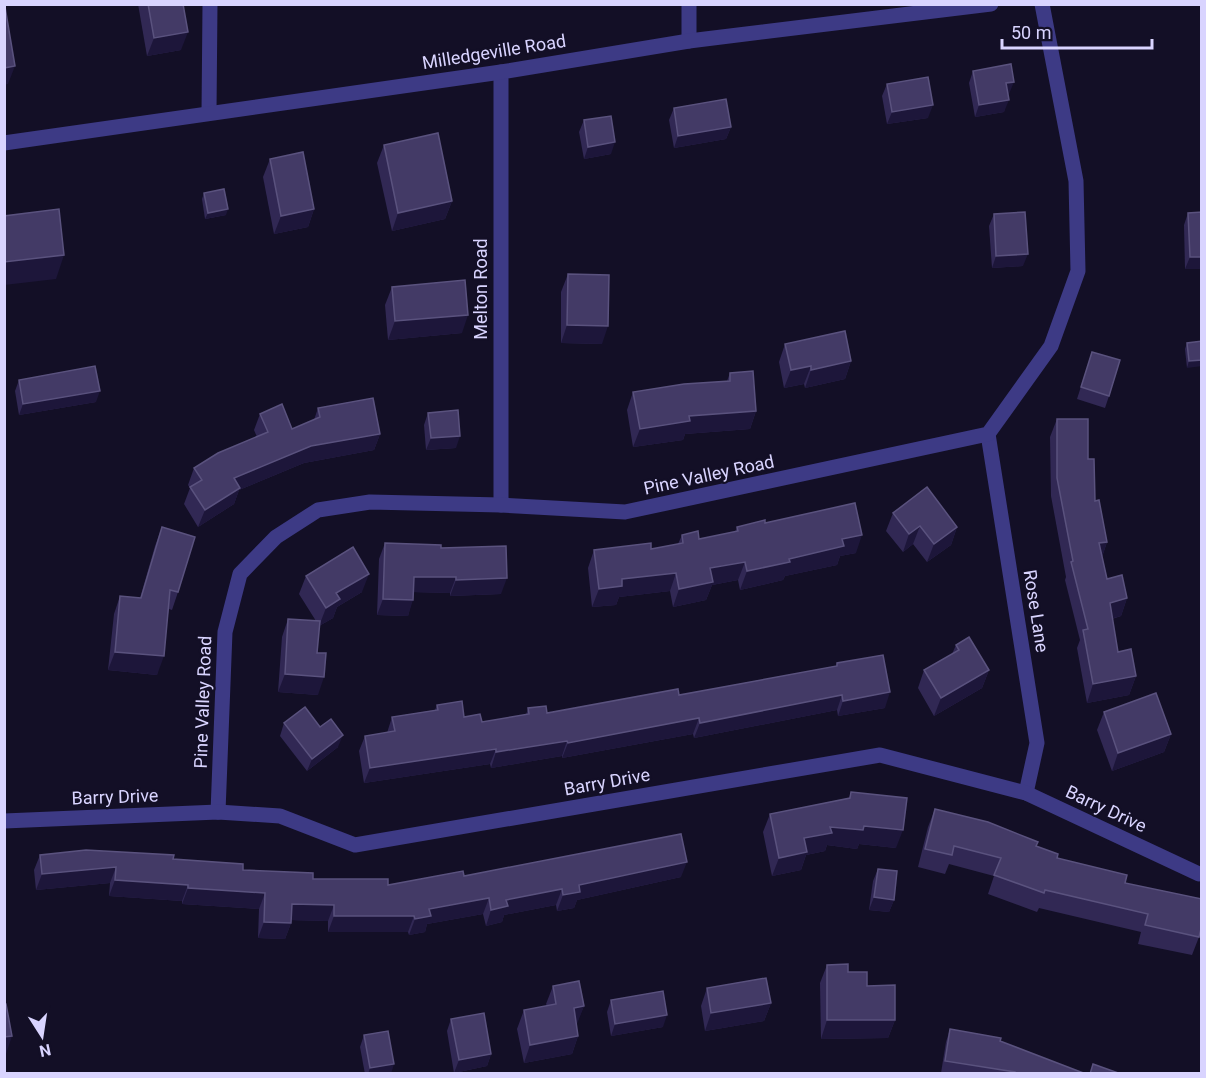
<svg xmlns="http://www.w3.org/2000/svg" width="1206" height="1078" font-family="Roboto,sans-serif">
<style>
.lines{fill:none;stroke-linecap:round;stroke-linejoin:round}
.minor{stroke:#3d3a85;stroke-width:15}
.wall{fill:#312854}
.shaded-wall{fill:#1d163a}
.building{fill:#433a66;stroke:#5a527e;stroke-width:1.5}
.labels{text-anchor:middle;stroke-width:4.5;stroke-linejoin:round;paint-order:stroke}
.street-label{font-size:18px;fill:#d9d4ff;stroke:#130f26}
</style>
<rect width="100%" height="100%" fill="#130f26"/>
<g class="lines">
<g class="minor">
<polyline points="689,4 689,41"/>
<polyline points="501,72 501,505"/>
<polyline points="209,112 210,4"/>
<polyline points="4,143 501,72 689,41 991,4"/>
<polyline points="988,434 1037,743 1026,793"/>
<polyline points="218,812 225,632 240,574 276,537 318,510 370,502 501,505 625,512 988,434 1051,346 1078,271 1076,181 1042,4"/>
<polyline points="4,821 218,812 280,816 355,845 880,755 1026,793 1199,874"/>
</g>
</g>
<g class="wall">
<polygon points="138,4 183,4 181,50 147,56"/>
<polygon points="973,71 1009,94 1008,94 1004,112 975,117 969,83"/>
<polygon points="887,84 928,118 887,124 882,96"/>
<polygon points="674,108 731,127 726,139 674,148 669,120"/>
<polygon points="584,120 611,154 584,159 579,132"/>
<polygon points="384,145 452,201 445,219 392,231 377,163"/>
<polygon points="270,159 314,209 308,227 274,234 263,177"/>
<polygon points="204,193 226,215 205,219 202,199"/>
<polygon points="1188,213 1202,269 1185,269 1184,225"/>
<polygon points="994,214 1023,266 992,268 989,226"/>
<polygon points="568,274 602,344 561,343 561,292"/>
<polygon points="392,287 462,333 388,340 385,305"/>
<polygon points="1202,341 1187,368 1185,349 1187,343"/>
<polygon points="785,344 851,361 845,379 805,388 804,384 784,388 779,362"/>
<polygon points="1092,352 1109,396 1105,408 1077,399"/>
<polygon points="730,373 756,411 750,429 685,434 683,440 633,447 627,410 633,392 727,381"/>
<polygon points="19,380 96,402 19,415 15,391"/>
<polygon points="318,408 380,434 374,450 304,463 239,490 234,504 198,527 184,504 190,488 188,485 194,468 257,437 254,430 260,414 292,429 314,420"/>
<polygon points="428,413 456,448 426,450 424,425"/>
<polygon points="1057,419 1088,459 1095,501 1107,542 1102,557 1107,579 1127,598 1121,616 1112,619 1118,652 1136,676 1129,695 1087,703 1077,648 1080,640 1065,580 1066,577 1051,496 1050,437"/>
<polygon points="893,513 957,527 951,545 927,562 913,544 903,552 886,531"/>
<polygon points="765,523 856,553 840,556 837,565 785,576 783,580 740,590 738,580 712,585 706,600 673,607 670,591 619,597 616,605 592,607 588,568 594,550 651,549 678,544 682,535 699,539 735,532 737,527"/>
<polygon points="162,527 178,592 172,610 169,609 157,675 108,670 114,614 120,596 140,598 155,546"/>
<polygon points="385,543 441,548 501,594 450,596 450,593 414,592 408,616 377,615 379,559"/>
<polygon points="306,576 362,592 337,607 333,618 319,626 317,653 318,695 278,692 282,637 288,619 316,621 299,594"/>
<polygon points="956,645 989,670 982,688 934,716 918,688 924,670 952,654"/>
<polygon points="837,663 885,708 838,716 837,710 694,738 693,734 562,758 562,756 491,768 490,764 364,783 359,751 365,736 387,733 392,717 435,710 437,705 464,717 482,722 526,715 528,708 547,713 679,695 836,666"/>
<polygon points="1104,712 1171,734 1164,752 1112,771 1097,730"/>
<polygon points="284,723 320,727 338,747 307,771 280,736"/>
<polygon points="851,792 896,848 859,844 857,849 827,845 825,851 806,855 801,870 772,876 763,832 770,814 849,798"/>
<polygon points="935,809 1036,846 1057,858 1125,883 1199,937 1192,955 1138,944 1141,932 1039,908 1037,912 988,894 994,876 949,864 945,874 918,867 928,827"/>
<polygon points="40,855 173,859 243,870 313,879 388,885 464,876 681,877 577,900 574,908 557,911 556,905 504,915 502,922 486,926 483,914 427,924 425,932 409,935 408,932 328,932 328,921 291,920 291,923 285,939 258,938 259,909 182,904 182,901 109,896 110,883 36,890 34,870"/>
<polygon points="878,869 894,900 889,912 869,910 873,881"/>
<polygon points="827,965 848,972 867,986 895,1020 888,1038 821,1039 820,983"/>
<polygon points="553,986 584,1006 576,1024 578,1036 572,1054 524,1063 517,1029 524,1010 547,1006 546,1004"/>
<polygon points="707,988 771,1003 764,1021 705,1031 701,1006"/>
<polygon points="611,1000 663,1027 611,1036 607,1012"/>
<polygon points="451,1019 491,1054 487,1066 454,1073 447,1031"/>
<polygon points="950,1029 1000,1041 1086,1074 941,1073 946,1042"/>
<polygon points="364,1035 391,1074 365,1074 360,1047"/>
</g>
<g class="shaded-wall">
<polygon points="188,32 181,50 147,56 154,38"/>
<polygon points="15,66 8,84 4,85 4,68"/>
<polygon points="1014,82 1009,94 1001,96 1006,83"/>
<polygon points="1009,100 1004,112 975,117 979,105"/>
<polygon points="933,105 928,118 887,124 892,112"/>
<polygon points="731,127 726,139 674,148 678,136"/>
<polygon points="615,142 611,154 584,159 588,147"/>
<polygon points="452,201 445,219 392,231 398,213"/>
<polygon points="228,209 226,215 205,219 208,213"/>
<polygon points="314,209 308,227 274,234 281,216"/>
<polygon points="1028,254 1023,266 992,268 996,256"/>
<polygon points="64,255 56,279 4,285 4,262"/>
<polygon points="1190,257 1202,257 1202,269 1185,269"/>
<polygon points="468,315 462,333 388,340 395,321"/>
<polygon points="567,325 608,326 602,344 561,343"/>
<polygon points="1202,360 1202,366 1187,368 1189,361"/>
<polygon points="851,361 845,379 805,388 811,370"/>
<polygon points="811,366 804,384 784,388 791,370"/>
<polygon points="100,391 96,402 19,415 23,404"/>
<polygon points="756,411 750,429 685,434 683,440 633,447 640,429 689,416"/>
<polygon points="380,434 374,450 304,463 239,490 234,504 198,527 205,510 234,478 311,446"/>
<polygon points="460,436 456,448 426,450 431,438"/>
<polygon points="920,526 913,544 903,552 909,534"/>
<polygon points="957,527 951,545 927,562 934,544"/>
<polygon points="862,535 856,553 840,556 837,565 785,576 783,580 740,590 747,571 842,539"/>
<polygon points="1107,542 1101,560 1099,543"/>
<polygon points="745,562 738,580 712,585 706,600 673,607 679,589 710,568"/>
<polygon points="676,573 670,591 619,597 616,605 592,607 599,589 622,579"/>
<polygon points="369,574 362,592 337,607 333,618 319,626 326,608 336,593"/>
<polygon points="414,577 456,577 450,593 409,592"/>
<polygon points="507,578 501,594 450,596 456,580"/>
<polygon points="1127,598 1121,616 1103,621 1110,603"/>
<polygon points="383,599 413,600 408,616 377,615"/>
<polygon points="115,652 164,656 157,675 108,670"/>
<polygon points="989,670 982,688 934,716 941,698"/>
<polygon points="285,674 324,677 318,695 278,692"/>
<polygon points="1136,676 1129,695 1087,703 1093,684"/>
<polygon points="890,692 885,708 838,716 843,701"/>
<polygon points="842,695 837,710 694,738 700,723"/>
<polygon points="699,718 693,734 562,758 568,743"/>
<polygon points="1171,734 1164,752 1112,771 1118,753"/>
<polygon points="343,735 338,747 307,771 312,759"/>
<polygon points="567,741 562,756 491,768 496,752"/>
<polygon points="496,749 490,764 364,783 370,768"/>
<polygon points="864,826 903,830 896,848 859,844 857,849 827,845 825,851 806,855 801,870 772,876 779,858 804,838 830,827"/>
<polygon points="687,862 681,877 577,900 574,908 557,911 563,895 579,885"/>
<polygon points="116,867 110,883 36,890 42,874"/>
<polygon points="115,880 188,885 182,901 109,896"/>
<polygon points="188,888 265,893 259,909 182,904"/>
<polygon points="562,889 556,905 504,915 502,922 486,926 491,910 506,900"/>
<polygon points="874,897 894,900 889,912 869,910"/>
<polygon points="489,898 483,914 427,924 425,932 409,935 415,919 429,909"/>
<polygon points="292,904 334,905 328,921 286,920"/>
<polygon points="334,916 414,916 408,932 328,932"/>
<polygon points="264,922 291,923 285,939 258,938"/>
<polygon points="771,1003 764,1021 705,1031 711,1013"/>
<polygon points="584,1006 577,1024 567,1026 574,1008"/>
<polygon points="667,1015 663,1027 611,1036 615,1024"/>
<polygon points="827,1020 895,1020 888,1038 821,1039"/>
<polygon points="12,1036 6,1054 4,1054 4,1037"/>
<polygon points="578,1036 572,1054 524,1063 530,1045"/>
<polygon points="491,1054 487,1066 454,1073 459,1060"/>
<polygon points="394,1064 391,1074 368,1074 370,1068"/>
</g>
<g class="building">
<polygon points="148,4 183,4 188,32 154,38"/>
<polygon points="5,7 15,66 4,68 4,8"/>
<polygon points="1011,64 1014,82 1006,83 1009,100 979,105 973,71"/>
<polygon points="928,77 933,105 892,112 887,84"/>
<polygon points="726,99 731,127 678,136 674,108"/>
<polygon points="611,116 615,142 588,147 584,120"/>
<polygon points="438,133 452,201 398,213 384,145"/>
<polygon points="303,152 314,209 281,216 270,159"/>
<polygon points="224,189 228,209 208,213 204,193"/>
<polygon points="59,209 64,255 4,262 4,216"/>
<polygon points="1025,212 1028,254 996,256 994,214"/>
<polygon points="1202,212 1202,257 1190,257 1188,213"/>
<polygon points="568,274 609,275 608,326 567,325"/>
<polygon points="465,280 468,315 395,321 392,287"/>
<polygon points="845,331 851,361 811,370 811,366 791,370 785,344"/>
<polygon points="1202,341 1202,360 1189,361 1187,343"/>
<polygon points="1092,352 1120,360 1109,396 1081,387"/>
<polygon points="95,366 100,391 23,404 19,380"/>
<polygon points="753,371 756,411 689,416 690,421 640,429 633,392 684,384 730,381 730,373"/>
<polygon points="373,398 380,434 311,446 234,478 240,488 205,510 190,487 202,480 194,468 218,453 268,432 260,414 282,404 292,429 320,417 318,408"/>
<polygon points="458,410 460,436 431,438 428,413"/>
<polygon points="1057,419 1088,419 1088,459 1094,459 1095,501 1099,500 1107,542 1099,543 1107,579 1122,575 1127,598 1110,603 1118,652 1131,649 1136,676 1093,684 1083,630 1088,629 1071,562 1073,561 1057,478"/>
<polygon points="927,487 957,527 934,544 920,526 909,534 893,513"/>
<polygon points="855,503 862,535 842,539 844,546 789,559 790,562 747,571 745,562 710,568 713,582 679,589 676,573 622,579 622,586 599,589 594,550 651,543 651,549 683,543 682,535 698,531 699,539 738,531 737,527 765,520 765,523"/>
<polygon points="162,527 195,537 178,592 170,590 164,656 115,652 120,596 141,598"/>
<polygon points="385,543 441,545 441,548 506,546 507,578 456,580 456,577 414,577 413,600 383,599"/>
<polygon points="353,547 369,574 336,593 340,599 326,608 306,576"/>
<polygon points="288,619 320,621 317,653 326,653 324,677 285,674"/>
<polygon points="969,637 989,670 941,698 924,670 959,650 956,645"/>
<polygon points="883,655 890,692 843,701 842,695 700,723 699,718 568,743 567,741 496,752 496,749 370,768 365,736 395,731 392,717 438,710 437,705 462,701 464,717 480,714 482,722 529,714 528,708 546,706 547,713 678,689 679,695 837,666 837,663"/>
<polygon points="1156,693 1171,734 1118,753 1104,712"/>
<polygon points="305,707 320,727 331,719 343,735 312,759 284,723"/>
<polygon points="851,792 907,798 903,830 864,826 863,830 830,827 832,833 804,838 807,852 779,858 770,814 850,798"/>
<polygon points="935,809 988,822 1038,842 1036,846 1058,854 1057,858 1127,875 1125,883 1202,899 1202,925 1199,937 1145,925 1148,914 1045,890 1044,893 994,875 1001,858 954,846 952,855 925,849"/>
<polygon points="681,834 687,862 579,885 580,892 563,895 562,889 506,900 508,906 491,910 489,898 429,909 431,916 415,919 414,916 334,916 334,905 292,904 291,923 264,922 265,893 188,888 188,885 115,880 116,867 42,874 40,855 86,850 174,855 173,859 243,864 243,870 313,873 313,879 388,879 388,885 463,871 464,876"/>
<polygon points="878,869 897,871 894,900 874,897"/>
<polygon points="848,964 848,972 867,972 867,986 895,985 895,1020 827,1020 827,965"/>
<polygon points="766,978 771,1003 711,1013 707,988"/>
<polygon points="579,981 584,1006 574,1008 578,1036 530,1045 524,1010 556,1004 553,986"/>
<polygon points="663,991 667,1015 615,1024 611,1000"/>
<polygon points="4,1004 6,1004 12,1036 4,1037"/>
<polygon points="484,1013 491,1054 459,1060 451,1019"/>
<polygon points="950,1029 1001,1038 1000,1041 1086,1074 1015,1074 1015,1072 945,1061"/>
<polygon points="388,1031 394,1064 370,1068 364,1035"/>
<polygon points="1093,1064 1121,1074 1090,1074"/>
</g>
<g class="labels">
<g class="street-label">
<text transform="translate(494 52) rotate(-9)" y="6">Milledgeville Road</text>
<text transform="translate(481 289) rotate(-90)" y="6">Melton Road</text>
<text transform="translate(709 475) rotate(-12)" y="6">Pine Valley Road</text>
<text transform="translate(1036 611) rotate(81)" y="6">Rose Lane</text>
<text transform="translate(203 702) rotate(-88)" y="6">Pine Valley Road</text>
<text transform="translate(607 782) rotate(-10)" y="6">Barry Drive</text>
<text transform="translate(115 797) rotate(-2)" y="6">Barry Drive</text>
<text transform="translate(1106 809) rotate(25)" y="6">Barry Drive</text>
</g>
</g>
<rect width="1206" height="1078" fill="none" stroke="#d9d4ff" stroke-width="12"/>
<g transform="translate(42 1036) rotate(168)" stroke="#130f26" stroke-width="4.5" paint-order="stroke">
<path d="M0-4.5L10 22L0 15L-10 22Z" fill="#d9d4ff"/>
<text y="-9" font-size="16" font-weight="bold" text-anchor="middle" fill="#d9d4ff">N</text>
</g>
<path d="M1002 39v9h150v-9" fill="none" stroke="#d9d4ff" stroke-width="3"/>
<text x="1011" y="39" font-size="18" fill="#d9d4ff" stroke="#130f26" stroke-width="4.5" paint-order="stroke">50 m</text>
</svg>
